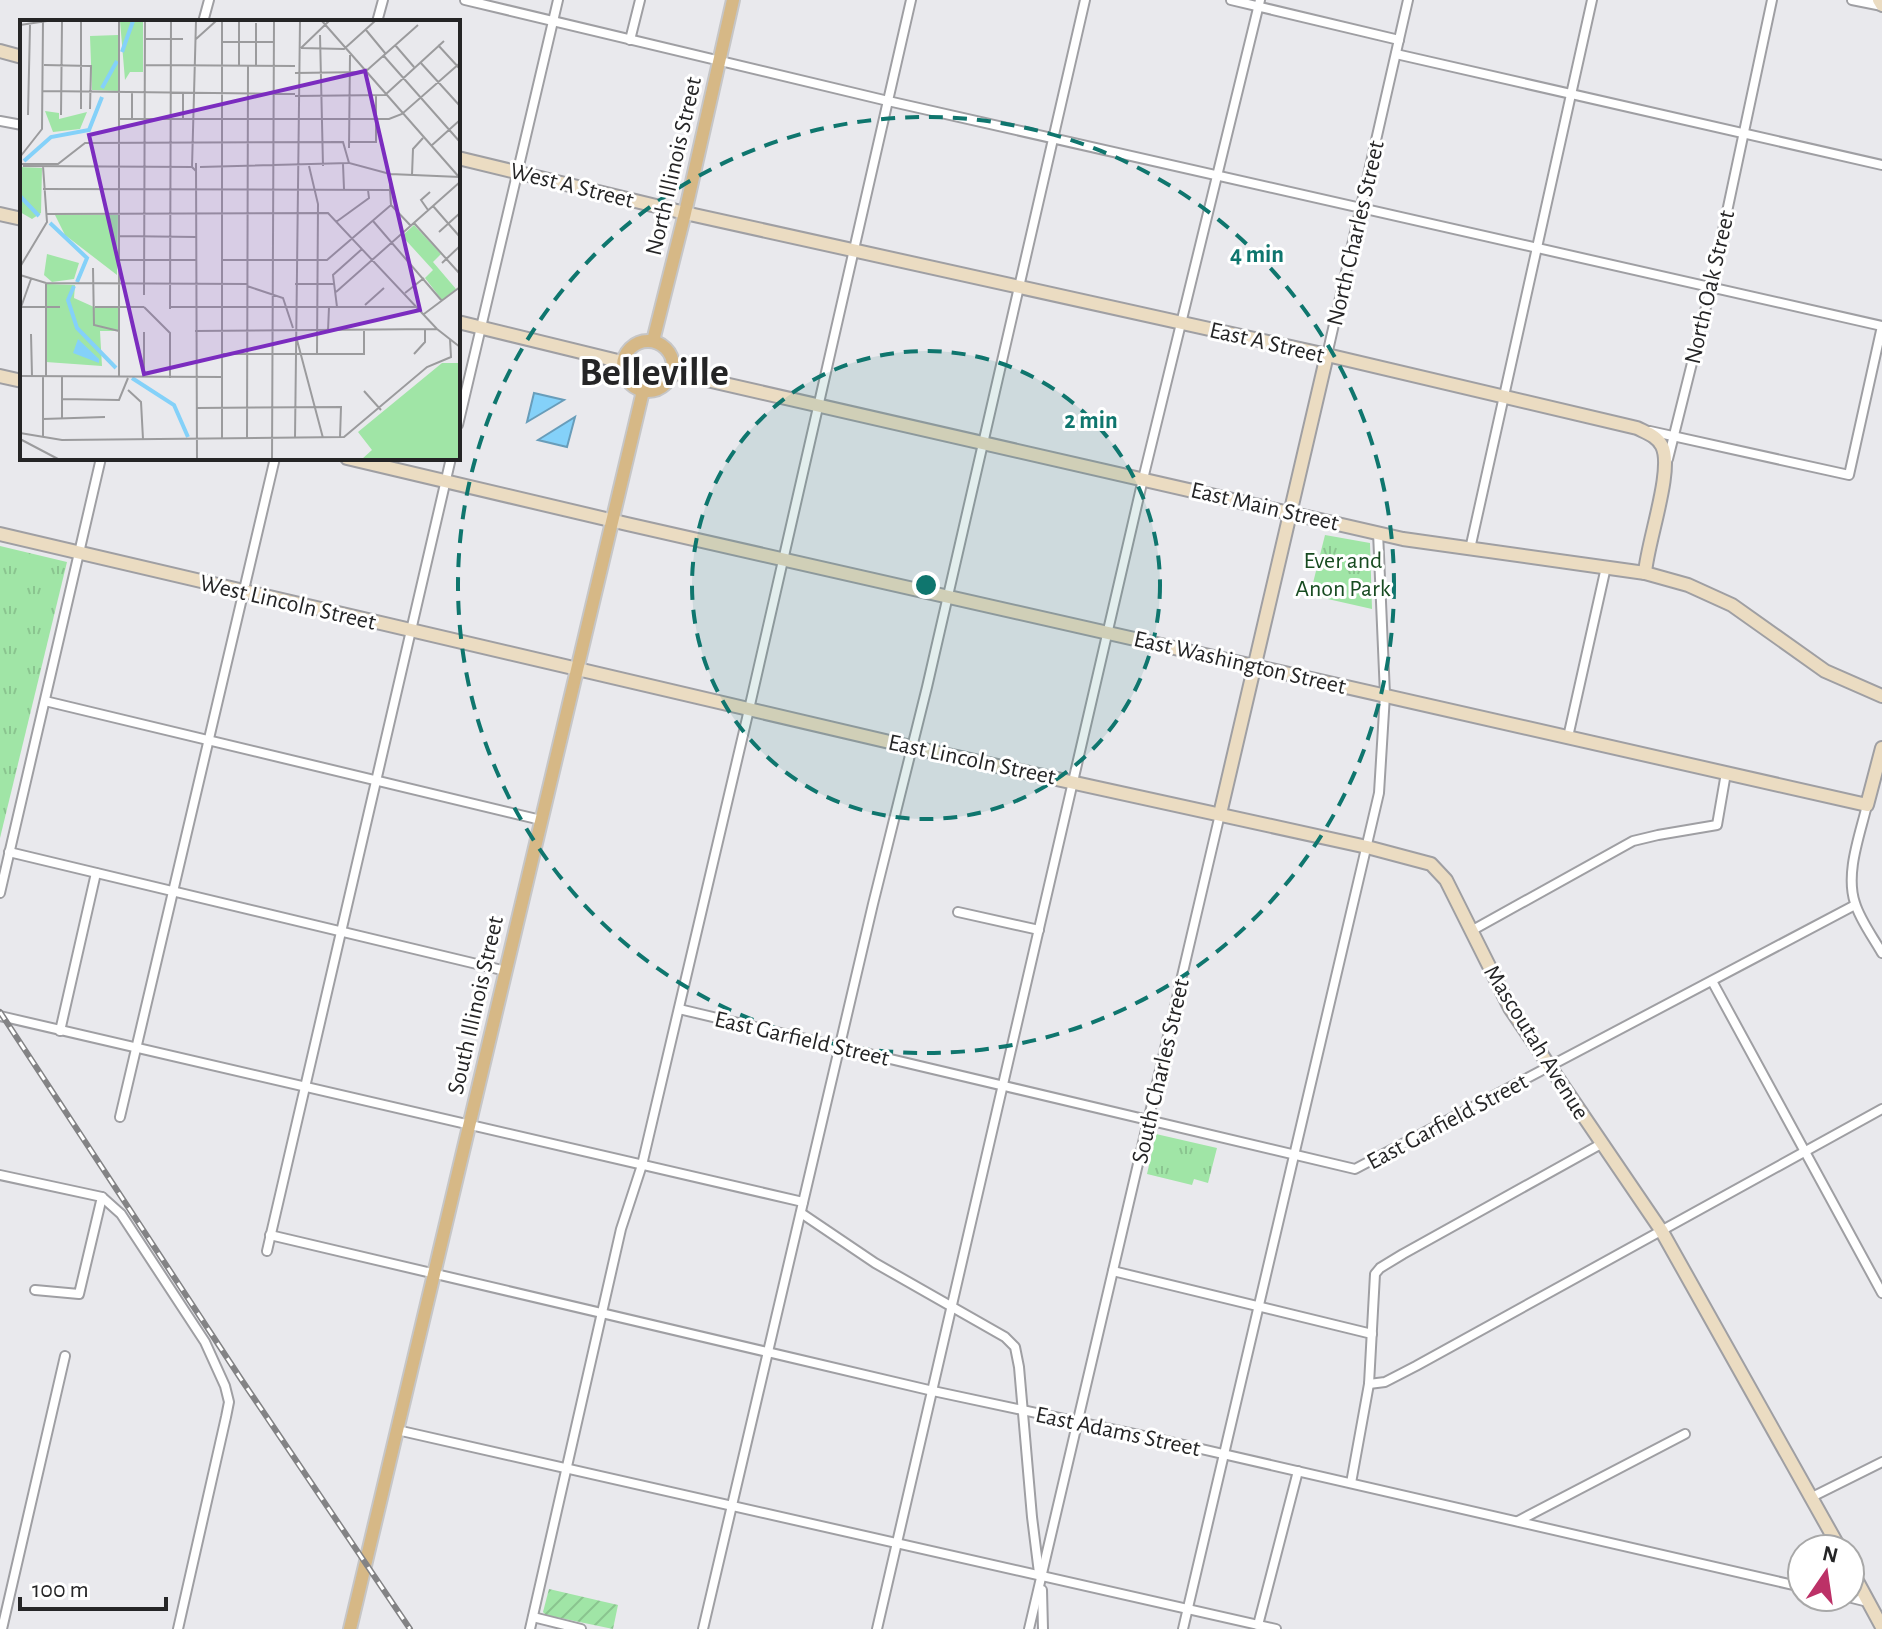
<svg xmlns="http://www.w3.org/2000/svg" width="1882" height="1629" font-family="'Alegreya Sans',sans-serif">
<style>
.grass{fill:url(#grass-tufts)}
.garden{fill:url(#garden-furrows)}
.water{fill:#84d1f9;stroke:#689dba;stroke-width:2}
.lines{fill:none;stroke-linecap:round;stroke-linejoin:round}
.street-casing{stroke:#9f9fa3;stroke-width:12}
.secondary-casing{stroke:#9f9fa3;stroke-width:16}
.primary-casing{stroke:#c6c6c7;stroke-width:16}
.street{stroke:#fff;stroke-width:8}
.secondary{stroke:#ebdcc2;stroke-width:12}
.primary{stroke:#d6b886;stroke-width:12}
.rail-casing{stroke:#838385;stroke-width:6}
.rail{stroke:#fff;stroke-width:3;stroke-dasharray:9;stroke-linecap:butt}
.ring{fill:none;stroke:#0f766e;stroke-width:4;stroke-dasharray:14 10}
.labels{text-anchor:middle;stroke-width:6;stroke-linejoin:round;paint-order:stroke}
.street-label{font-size:24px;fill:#252526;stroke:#fff}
.park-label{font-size:24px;fill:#174b20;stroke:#fff}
.town-label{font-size:40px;font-weight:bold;fill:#252526;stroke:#fff}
.inset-river{fill:none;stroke:#84d1f9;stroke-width:4}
.inset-road{fill:none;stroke:#9b9b9d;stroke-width:2}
.view{fill:#7b2cbf;fill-opacity:0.15;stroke:#7b2cbf;stroke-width:4}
.inset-edge{fill:none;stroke:#252526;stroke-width:4}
.centre{fill:#0f766e;stroke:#fff;stroke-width:4}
.ring-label{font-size:24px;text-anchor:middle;font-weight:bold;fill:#0f766e;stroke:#fff;stroke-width:6;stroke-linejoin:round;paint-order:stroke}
</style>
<defs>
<pattern id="grass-tufts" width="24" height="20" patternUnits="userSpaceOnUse" patternTransform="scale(2)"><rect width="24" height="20" fill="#a0e5a6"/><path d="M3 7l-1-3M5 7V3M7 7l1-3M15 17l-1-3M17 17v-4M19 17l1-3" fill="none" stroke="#8ac48f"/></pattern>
<pattern id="garden-furrows" width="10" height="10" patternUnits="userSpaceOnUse" patternTransform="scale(2)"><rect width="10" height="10" fill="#a0e5a6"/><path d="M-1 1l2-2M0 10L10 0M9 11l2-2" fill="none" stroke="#8ac48f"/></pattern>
</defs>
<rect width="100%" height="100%" fill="#e9e9ed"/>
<g class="grass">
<polygon points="1325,535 1370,543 1372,609 1310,595"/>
<polygon points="0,546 67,562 0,838"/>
<polygon points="1156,1134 1217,1148 1208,1183 1194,1179 1192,1185 1147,1174"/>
</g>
<polygon class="garden" points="549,1589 618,1605 613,1629 546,1615 543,1612"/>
<g class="water">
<polygon points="534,393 564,400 527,422"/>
<polygon points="575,417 567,447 538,440"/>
</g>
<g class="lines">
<g class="street-casing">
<g id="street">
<polyline points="465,0 888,101 1882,326"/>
<polyline points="1231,0 1399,40"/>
<polyline points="1852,0 1882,6"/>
<polyline points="203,22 209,0"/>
<polyline points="377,22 383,0"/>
<polyline points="630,40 640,0"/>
<polyline points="1396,54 1882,165"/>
<polyline points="0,121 22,125"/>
<polyline points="1327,355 1408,0"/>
<polyline points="458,425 558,0"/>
<polyline points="1650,431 1849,475 1882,326"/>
<polyline points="1668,459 1711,287 1772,0"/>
<polyline points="1470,549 1592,0"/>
<polyline points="45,701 541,820"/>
<polyline points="1568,737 1606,567"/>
<path d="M1867,805C1860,835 1845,873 1855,903C1860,920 1873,937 1882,953"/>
<polyline points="9,852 506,971"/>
<polyline points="0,893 101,458"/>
<polyline points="958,912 1039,930"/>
<polyline points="1471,931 1633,841 1658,835 1717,825 1726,773"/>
<polyline points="1712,981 1882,1293"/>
<polyline points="679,1009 1355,1169 1855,905"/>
<polyline points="0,1016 803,1202"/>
<polyline points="60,1031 96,873"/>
<polyline points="120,1117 275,458"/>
<polyline points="0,1175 102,1197 121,1214 205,1342 225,1386 229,1402 226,1417 178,1629"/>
<polyline points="801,1213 875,1263 1005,1337 1015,1347 1019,1367 1032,1517 1039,1573"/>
<polyline points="270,1235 933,1391 1149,1437 1802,1587"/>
<polyline points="267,1251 451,458"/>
<polyline points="1113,1271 1372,1334"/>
<polyline points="35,1290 79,1294 102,1197"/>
<polyline points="1369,1384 1385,1382 1416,1366 1882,1109"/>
<polyline points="397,1430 1276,1629"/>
<polyline points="1351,1483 1369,1384 1375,1274 1380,1268 1403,1254 1601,1144"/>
<polyline points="1812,1497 1882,1462"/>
<polyline points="1518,1521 1685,1434"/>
<polyline points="1042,1590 1043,1629"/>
<polyline points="1848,1597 1868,1602"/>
<polyline points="533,1617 581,1629"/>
<polyline points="1258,1625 1298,1471"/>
<polyline points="2,1629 65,1356"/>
<polyline points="530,1629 621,1229 642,1165 747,718 911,0"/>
<polyline points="703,1629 873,904 927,687 1085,0"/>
<polyline points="877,1629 1143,479 1260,0"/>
<polyline points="1029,1629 1220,814"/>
<polyline points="1183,1629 1379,793 1385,695 1378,532"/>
</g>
</g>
<g class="secondary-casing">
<g id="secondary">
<polyline points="1879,0 1882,5"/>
<polyline points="0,51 22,57"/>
<path d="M458,158L685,213L1327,355L1637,428C1647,433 1657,436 1662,446C1674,469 1647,543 1645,573"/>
<polyline points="0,214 22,219"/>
<polyline points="458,322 622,362"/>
<polyline points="672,372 1403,539 1645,573 1688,585 1732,605 1825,671 1882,696"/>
<polyline points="0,376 22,381"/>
<polyline points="347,458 627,524 1867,805 1882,748"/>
<polyline points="0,534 911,747 1367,847 1431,864 1446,880 1510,1008 1661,1230 1840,1549"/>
<polyline points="1220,814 1327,355"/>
<polyline points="1850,1568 1882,1627"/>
</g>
</g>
<g class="primary-casing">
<g id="primary">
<circle cx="648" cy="366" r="25"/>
<polyline points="653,341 685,213 733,0"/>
<polyline points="350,1629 643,391"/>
</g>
</g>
<use href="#street" class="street"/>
<use href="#secondary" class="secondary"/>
<use href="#primary" class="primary"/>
<g class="rail-casing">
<polyline id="rail" points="0,1012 241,1379 410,1629"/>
</g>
<use href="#rail" class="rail"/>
</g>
<circle cx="926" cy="585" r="234" fill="#0f766e" fill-opacity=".12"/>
<g class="ring">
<circle cx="926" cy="585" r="234"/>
<circle cx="926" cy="585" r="468"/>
</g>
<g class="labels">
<g class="street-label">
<text transform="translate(673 166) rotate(-77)" y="8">North Illinois Street</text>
<text transform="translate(572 185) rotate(14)" y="8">West A Street</text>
<text transform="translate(1355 233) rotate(-77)" y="8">North Charles Street</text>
<text transform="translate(1709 287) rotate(-77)" y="8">North Oak Street</text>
<text transform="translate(1267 342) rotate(13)" y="8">East A Street</text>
<text transform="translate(1265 506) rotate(13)" y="8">East Main Street</text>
<text transform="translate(288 602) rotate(13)" y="8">West Lincoln Street</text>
<text transform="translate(1240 662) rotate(13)" y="8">East Washington Street</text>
<text transform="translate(972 759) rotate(12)" y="8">East Lincoln Street</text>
<text transform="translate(475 1005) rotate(-77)" y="8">South Illinois Street</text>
<text transform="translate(802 1038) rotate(13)" y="8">East Garfield Street</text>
<text transform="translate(1537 1042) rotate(58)" y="8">Mascoutah Avenue</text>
<text transform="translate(1160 1071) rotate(-77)" y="8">South Charles Street</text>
<text transform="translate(1447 1121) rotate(-28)" y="8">East Garfield Street</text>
<text transform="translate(1118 1431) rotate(12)" y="8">East Adams Street</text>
</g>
<g class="park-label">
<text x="1343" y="568">Ever and<tspan x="1343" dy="28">Anon Park</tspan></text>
</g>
<g class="town-label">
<text x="654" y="385">Belleville</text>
</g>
</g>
<g transform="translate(20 20)">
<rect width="440" height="440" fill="#e9e9ed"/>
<path d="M100,1H123V52H110L105,60ZM98,15V71L72,70L70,16ZM25,91L39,93V99L67,92L60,109L33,112ZM0,147L22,148L21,193L12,199L0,192ZM35,195H98L97,255L45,215ZM394,205L421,234L413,242L436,269L422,280L405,258L413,250L382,216ZM27,234L59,243L54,259L32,262L24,255ZM27,264L55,265L54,278L74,287H98L99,311H80L82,346L26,342Z" fill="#a0e5a6"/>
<path d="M422,343H440V439H342L352,430L338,412Z" fill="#a0e5a6"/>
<path d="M58,319L79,339V343L53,333Z" fill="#84d1f9"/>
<path class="inset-river" d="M102,32L113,1M82,68L97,41M4,141L31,117L69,110L82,77M0,176L19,196M30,203L67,238L57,262M54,266L48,280L57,308L96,348M112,358L154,385L168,417"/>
<path class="inset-road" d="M219,1V46M302,1L439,157M236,3V46M0,5L27,1M346,10L365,33M300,15L303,146M125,19H163M176,19L196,1M202,22H253M375,25L394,47M418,25L440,49M281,28L324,29L355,1M281,28L309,1M363,35L440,122M400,42L440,86M24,45L71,46L70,89M125,45L275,46M275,53L345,52L398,5M22,71L275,74M275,76L365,75L424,21M61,89V1M8,95L10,5M41,95L42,1M99,99H369L382,94L440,43M112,99V73M163,100V73M329,122H356V75M411,126L440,100M329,128L330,35M0,137L22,109L23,1M176,143L177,439M0,144H38L65,123L323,122L329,143L370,154L440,157M323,144L324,169M3,146L172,147M289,146L298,184L297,334M180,147L329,143M176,151L172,147L176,1M392,155L393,129L403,118M23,169L370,170V154M370,170L371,185L391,206M413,186L440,217M408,190L401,180L410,172M27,194L308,193L417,309L440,327M353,201L422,281M316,202L349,178L348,170M394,203L440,254M419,212L440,193M99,216L176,217M99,240H176M203,240H307L371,185M422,243L440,226M0,247L27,202L23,146M73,248L74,305L99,311M0,255L26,263L227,264M26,263V356M275,264H315M227,266L263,278L273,308M316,272L440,162M385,273L404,258M124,275L125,1M345,285L364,268M0,287H40M75,287H124M124,287L150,313V358M151,287H397M317,287L313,255L342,229M150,289L151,1M0,290L11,259M404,294L440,267M175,311L417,309M308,311L309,287M124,312V357M11,314L12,356M277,320L303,418M202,334H344V311M394,334L405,322V310M0,356L202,357M99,357V1M108,370L121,382L123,419M344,371L361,390M42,379L99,380L108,358M177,388L321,387L320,418M42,398V357M23,399L85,397M0,413L42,420L324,417L407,347L431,337L430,319M23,418V356M202,418V1M227,418L228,46M275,418L280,1M0,419L38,439M252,439L254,1"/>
<path class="view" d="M345,51L400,290L124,354L69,115Z"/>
<rect width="440" height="440" class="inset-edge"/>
</g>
<circle cx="926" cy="585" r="12" class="centre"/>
<g class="ring-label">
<text x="1257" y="262">4 min</text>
<text x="1091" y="428">2 min</text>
</g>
<g transform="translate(1826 1573) rotate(13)"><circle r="38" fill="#ffffff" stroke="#a8a8a8" stroke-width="2"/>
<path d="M0-6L14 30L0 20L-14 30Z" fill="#bc3167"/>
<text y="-12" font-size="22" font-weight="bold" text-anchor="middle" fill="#252526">N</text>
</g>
<path d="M20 1597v12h146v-12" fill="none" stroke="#252526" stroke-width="4"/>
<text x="32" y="1597" font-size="24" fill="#252526" stroke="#ffffff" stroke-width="6" paint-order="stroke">100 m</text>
</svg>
